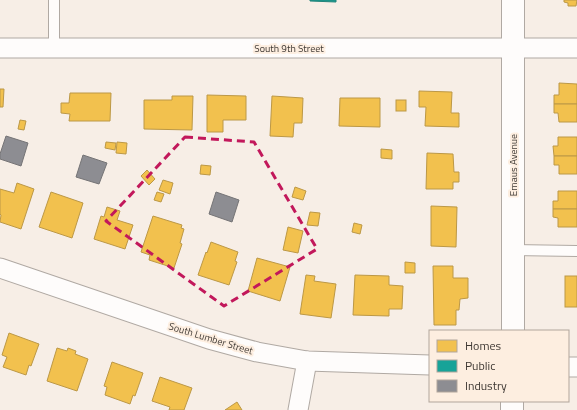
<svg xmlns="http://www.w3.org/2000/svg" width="577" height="410" font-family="'Titillium Web',sans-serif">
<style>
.homes{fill:#f2c14e;stroke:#bc9846}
.public{fill:#17a398;stroke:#23837a}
.industry{fill:#8d8d92;stroke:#757476}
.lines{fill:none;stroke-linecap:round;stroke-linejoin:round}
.service-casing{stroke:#b0a9a3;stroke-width:12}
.minor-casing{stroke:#b0a9a3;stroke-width:21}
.secondary-casing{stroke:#b0a9a3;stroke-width:24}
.service{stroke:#fefcfb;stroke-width:10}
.minor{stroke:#fefcfb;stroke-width:19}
.secondary{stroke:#fefcfb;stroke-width:22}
.marked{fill:none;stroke:#c2185b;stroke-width:3;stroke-dasharray:8 5;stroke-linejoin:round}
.labels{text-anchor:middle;stroke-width:4;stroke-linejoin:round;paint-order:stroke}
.street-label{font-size:10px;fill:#3e3833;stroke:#fdeee0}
</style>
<rect width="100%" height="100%" fill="#f7eee6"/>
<g class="homes">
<polygon points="564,0 577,0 576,6 568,6 568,3 564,2"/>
<polygon points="559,83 577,84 577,104 554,104 554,95 559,95"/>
<polygon points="0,89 4,89 3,107 0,107"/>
<polygon points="419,91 452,92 451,113 459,113 459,127 425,126 426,107 419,107"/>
<polygon points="70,93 111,93 110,121 69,121 70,114 61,113 61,103 69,103"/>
<polygon points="207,95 246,96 246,120 223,120 223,132 207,132"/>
<polygon points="172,96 193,96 192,130 144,129 144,100 172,100"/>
<polygon points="272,96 303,98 302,123 294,123 293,137 270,136"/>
<polygon points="340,98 380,98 380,127 339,126"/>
<rect x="396" y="100" width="10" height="11"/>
<polygon points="554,104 577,104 577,122 559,122 558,113 554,113"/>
<polygon points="20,120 26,121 24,130 18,129"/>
<polygon points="558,137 577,137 577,156 554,156 553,146 558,146"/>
<polygon points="106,142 116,143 115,150 105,148"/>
<polygon points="117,142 127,143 126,154 116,153"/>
<polygon points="381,149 392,150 392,159 381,158"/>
<polygon points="427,153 453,154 454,172 459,172 459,182 453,182 453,189 426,189"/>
<polygon points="554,156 577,156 577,174 559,174 559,165 554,165"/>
<polygon points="201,165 211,166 210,175 200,174"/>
<polygon points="147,170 155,179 149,185 141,176"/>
<polygon points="163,180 173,183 170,194 159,190"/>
<polygon points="17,183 34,189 21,229 0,222 1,215 0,214 0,189 14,193"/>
<polygon points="295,187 306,191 303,200 292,197"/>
<polygon points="558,191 577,191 577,209 553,209 553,201 558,201"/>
<polygon points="51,192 83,203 72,238 39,227"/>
<polygon points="157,192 164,194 161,202 154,200"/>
<polygon points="431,206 457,207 456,247 431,246"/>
<polygon points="107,207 120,211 117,220 133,225 125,249 94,239 101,216 104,217"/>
<polygon points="553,209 577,209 577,227 558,227 558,218 553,217"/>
<polygon points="310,212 320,213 318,226 307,225"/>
<polygon points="153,216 182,225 181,228 184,229 180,243 182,244 174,268 149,260 150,255 141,252"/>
<polygon points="354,223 362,225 360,234 352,232"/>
<polygon points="288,227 303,231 298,253 283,250"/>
<polygon points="211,242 238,252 235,261 237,262 229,285 198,275 206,252 207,253"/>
<polygon points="257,258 290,267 280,301 248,291"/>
<polygon points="405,262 415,263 415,273 405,273"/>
<polygon points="433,266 453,266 453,278 468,278 468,298 460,299 459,310 456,310 456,325 434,325"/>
<polygon points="306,275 315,276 314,281 336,284 331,318 300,314"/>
<polygon points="355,275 389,276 389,285 403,286 402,309 389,309 389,316 353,315"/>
<rect x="565" y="276" width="12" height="31"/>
<polygon points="9,333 39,344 31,366 29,365 26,375 3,367 7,357 2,355"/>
<polygon points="57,348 67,351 68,348 76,351 75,354 88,359 77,391 47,381"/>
<polygon points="112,362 143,373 135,396 133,395 130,404 105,395 107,387 104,386"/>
<polygon points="160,377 192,388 184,410 169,410 170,407 152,401"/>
<polygon points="237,402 242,410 225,410"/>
</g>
<polygon class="public" points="310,0 336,0 336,2 310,1"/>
<g class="industry">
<polygon points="6,136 28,143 21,166 0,159 0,154"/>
<polygon points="83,155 107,163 99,184 76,177"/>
<polygon points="216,192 239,200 232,222 209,214"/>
</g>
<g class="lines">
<g class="service-casing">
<g id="service">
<polyline points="54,0 54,48"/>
<polyline points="512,250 577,251"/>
</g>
</g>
<g class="minor-casing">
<g id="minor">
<polyline points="0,48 577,48"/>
<polyline points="0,268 209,339 257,352 307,361 430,365"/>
<polyline points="568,367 577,367"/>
<polyline points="298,410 307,361"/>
</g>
</g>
<g class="secondary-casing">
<g id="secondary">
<polyline points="513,331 513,0"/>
<polyline points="512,410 512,401"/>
</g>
</g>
<use href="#service" class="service"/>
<use href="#minor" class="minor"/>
<use href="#secondary" class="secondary"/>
</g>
<path class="marked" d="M185,137L254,142L317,249L224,306L106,221Z"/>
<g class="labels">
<g class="street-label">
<text x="289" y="52">South 9th Street</text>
<text transform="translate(513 165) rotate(-90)" y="4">Emaus Avenue</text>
<text transform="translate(211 338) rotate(17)" y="4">South Lumber Street</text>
</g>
</g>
<rect x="429" y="330" width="140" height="72" fill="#fdeee0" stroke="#b1a59b"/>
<rect x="437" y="340" width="20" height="12" fill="#f2c14e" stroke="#b1a59b"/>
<text x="465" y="350" font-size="12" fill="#3e3833">Homes</text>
<rect x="437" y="360" width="20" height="12" fill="#17a398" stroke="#b1a59b"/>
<text x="465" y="370" font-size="12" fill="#3e3833">Public</text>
<rect x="437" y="380" width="20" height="12" fill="#8d8d92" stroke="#b1a59b"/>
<text x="465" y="390" font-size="12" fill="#3e3833">Industry</text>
</svg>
